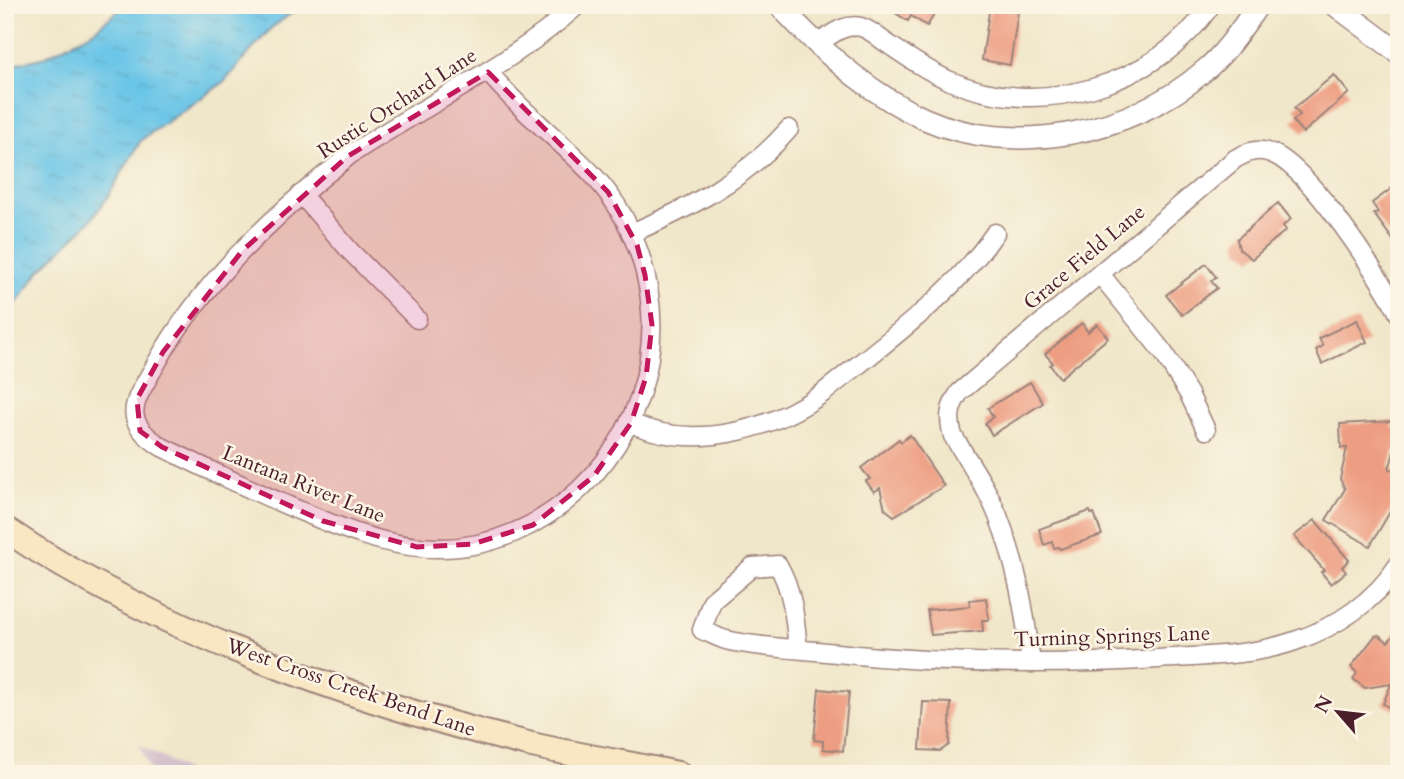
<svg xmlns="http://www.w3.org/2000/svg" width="1404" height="779" font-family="Cardo,serif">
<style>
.industrial{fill:#d1bdcb}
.water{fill:url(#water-ripples);stroke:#5a7289;stroke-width:2}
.building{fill:#ed9e82}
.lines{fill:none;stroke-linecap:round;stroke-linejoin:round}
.minor-casing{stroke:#9d827a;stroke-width:21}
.tertiary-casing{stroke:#9d827a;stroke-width:24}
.secondary-casing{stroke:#9d827a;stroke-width:28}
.minor{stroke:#fff;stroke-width:18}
.tertiary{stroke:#fff;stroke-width:21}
.secondary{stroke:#f9e7c3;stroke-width:24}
.marked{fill:#c2185b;fill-opacity:0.2;stroke:#c2185b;stroke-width:5;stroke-dasharray:14 9;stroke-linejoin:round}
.labels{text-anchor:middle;stroke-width:5;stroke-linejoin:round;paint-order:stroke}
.street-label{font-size:21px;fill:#4a1f2b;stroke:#fcf5e5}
</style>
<defs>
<pattern id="water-ripples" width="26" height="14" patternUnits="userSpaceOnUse" patternTransform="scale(1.75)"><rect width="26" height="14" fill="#69c5e7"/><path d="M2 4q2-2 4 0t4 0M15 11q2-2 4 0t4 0" fill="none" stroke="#5da9c6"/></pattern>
</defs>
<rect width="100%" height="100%" fill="#fcf5e5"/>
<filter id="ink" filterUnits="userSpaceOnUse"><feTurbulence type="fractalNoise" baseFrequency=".0143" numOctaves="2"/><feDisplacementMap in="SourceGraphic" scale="14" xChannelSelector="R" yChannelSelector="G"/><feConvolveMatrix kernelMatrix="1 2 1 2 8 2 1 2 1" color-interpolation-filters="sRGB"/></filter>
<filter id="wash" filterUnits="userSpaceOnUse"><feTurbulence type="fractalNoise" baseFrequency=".00686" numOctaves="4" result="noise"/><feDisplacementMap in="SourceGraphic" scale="28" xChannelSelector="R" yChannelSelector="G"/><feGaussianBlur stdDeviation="1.57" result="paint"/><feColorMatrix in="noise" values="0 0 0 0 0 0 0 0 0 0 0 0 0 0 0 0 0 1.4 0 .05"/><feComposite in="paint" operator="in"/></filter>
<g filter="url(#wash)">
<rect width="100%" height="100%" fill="#f0e6c9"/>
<polygon class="industrial" points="139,745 193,774 152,774"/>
<polygon class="water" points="126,5 303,5 271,28 224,82 141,140 107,198 90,221 39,272 13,308 5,327 5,66 42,58 88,35"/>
<g id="blocks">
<g class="building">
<polygon points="883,5 940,5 927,26 911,16 908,21"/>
<polygon points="990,5 1009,5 1009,10 1018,12 1010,65 982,60"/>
<polygon points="1334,75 1349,93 1303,133 1293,121 1300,115 1294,108"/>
<polygon points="1399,183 1399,248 1374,214 1378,212 1372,203"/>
<polygon points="1278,203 1291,219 1283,226 1286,230 1252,259 1239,249 1237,239"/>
<polygon points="1206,264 1216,277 1211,281 1217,288 1182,315 1166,295"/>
<polygon points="1357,320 1367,342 1322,364 1316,350 1323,346 1319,338"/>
<polygon points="1082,323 1088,332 1097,324 1108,338 1060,378 1050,365 1053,363 1045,354"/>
<polygon points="1030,382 1043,403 992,435 985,423 993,417 988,408"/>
<polygon points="1393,421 1393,428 1399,427 1399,449 1395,449 1389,469 1394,470 1393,482 1399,483 1391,510 1370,546 1326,520 1345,489 1340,479 1347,448 1341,448 1340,424"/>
<polygon points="910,435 944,486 894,516 885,509 880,488 874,492 866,481 870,479 861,468 899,439 901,442"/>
<polygon points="1090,511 1091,514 1094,513 1102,535 1060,549 1059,547 1054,548 1052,542 1044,545 1039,529"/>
<polygon points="1315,520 1349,560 1342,567 1346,572 1331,584 1321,572 1324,570 1294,536"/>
<polygon points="986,598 989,620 982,620 983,631 931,635 927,610 970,606 969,600"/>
<polygon points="1399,628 1399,712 1383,704 1391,684 1365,688 1353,679 1357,673 1351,667 1375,636 1379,635 1388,642"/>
<polygon points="819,689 849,692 843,751 823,749 823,741 814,740"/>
<polygon points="923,702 951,703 949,745 940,751 920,750"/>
</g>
</g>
</g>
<g filter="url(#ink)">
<use href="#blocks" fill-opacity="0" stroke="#9d827a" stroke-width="2"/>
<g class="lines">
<g class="minor-casing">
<g id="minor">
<path d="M817,44C831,35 844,23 861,27C871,30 879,38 888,44C907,57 926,70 948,80C1037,120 1156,87 1211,5"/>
<path d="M488,72C503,89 519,106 536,121C569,152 603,178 624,218C673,311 655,417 580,489C542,525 491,549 437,548C386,548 338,527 291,507C247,488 204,468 162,447C117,419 136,400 156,364C197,290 261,227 326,174C335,168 343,160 351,154C427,104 509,66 578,5"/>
<polyline points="301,194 350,251 417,319"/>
<path d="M631,233C691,208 746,178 789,129"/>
<polyline points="1100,274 1163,352 1189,394 1206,430"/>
<path d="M631,423C693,451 770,431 823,393C882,345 953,295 995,233"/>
<path d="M798,649C795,619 793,591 778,565L752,567L712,601L702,630C710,633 718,638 726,640C754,647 797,649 826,652C937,664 1047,666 1159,659C1203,656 1252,656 1295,641C1337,627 1375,601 1399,564"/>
<path d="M1031,663C1025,612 1017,564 998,516C987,488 969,462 953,436C948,418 949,407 960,392L1235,159C1247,152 1258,148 1271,153C1308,166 1380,277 1399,314"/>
</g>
</g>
<g class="tertiary-casing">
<g id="tertiary">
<path d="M779,5C820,50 869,94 925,119C1014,158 1132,134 1204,71C1226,53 1242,28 1258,5"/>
<polyline points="1335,5 1399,53"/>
</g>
</g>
<g class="secondary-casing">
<path id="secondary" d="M5,529C156,631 356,702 532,745C580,756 630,764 678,774"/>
</g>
<use href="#minor" class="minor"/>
<use href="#tertiary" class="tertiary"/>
<use href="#secondary" class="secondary"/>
</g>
</g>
<path class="marked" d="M488,72L608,192L637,245L645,275L652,325L646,377L631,423L594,476L533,525L473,544L417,547L323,521L162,447L140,431L137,399L163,352L242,251L348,156Z"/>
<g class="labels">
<g class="street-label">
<text transform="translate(397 103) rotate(-33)" y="7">Rustic Orchard Lane</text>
<text transform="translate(1084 257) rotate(-40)" y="7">Grace Field Lane</text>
<text transform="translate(304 484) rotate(22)" y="7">Lantana River Lane</text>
<text transform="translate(1112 636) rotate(-2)" y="7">Turning Springs Lane</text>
<text transform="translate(351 687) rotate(19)" y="7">West Cross Creek Bend Lane</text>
</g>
</g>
<rect width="1404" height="779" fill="none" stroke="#fcf5e5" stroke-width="28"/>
<g transform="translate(1338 712) rotate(298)" stroke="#fcf5e5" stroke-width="5" paint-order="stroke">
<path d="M0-5L12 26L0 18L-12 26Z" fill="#4a1f2b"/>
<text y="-10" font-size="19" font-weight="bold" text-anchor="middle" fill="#4a1f2b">N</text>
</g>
</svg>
